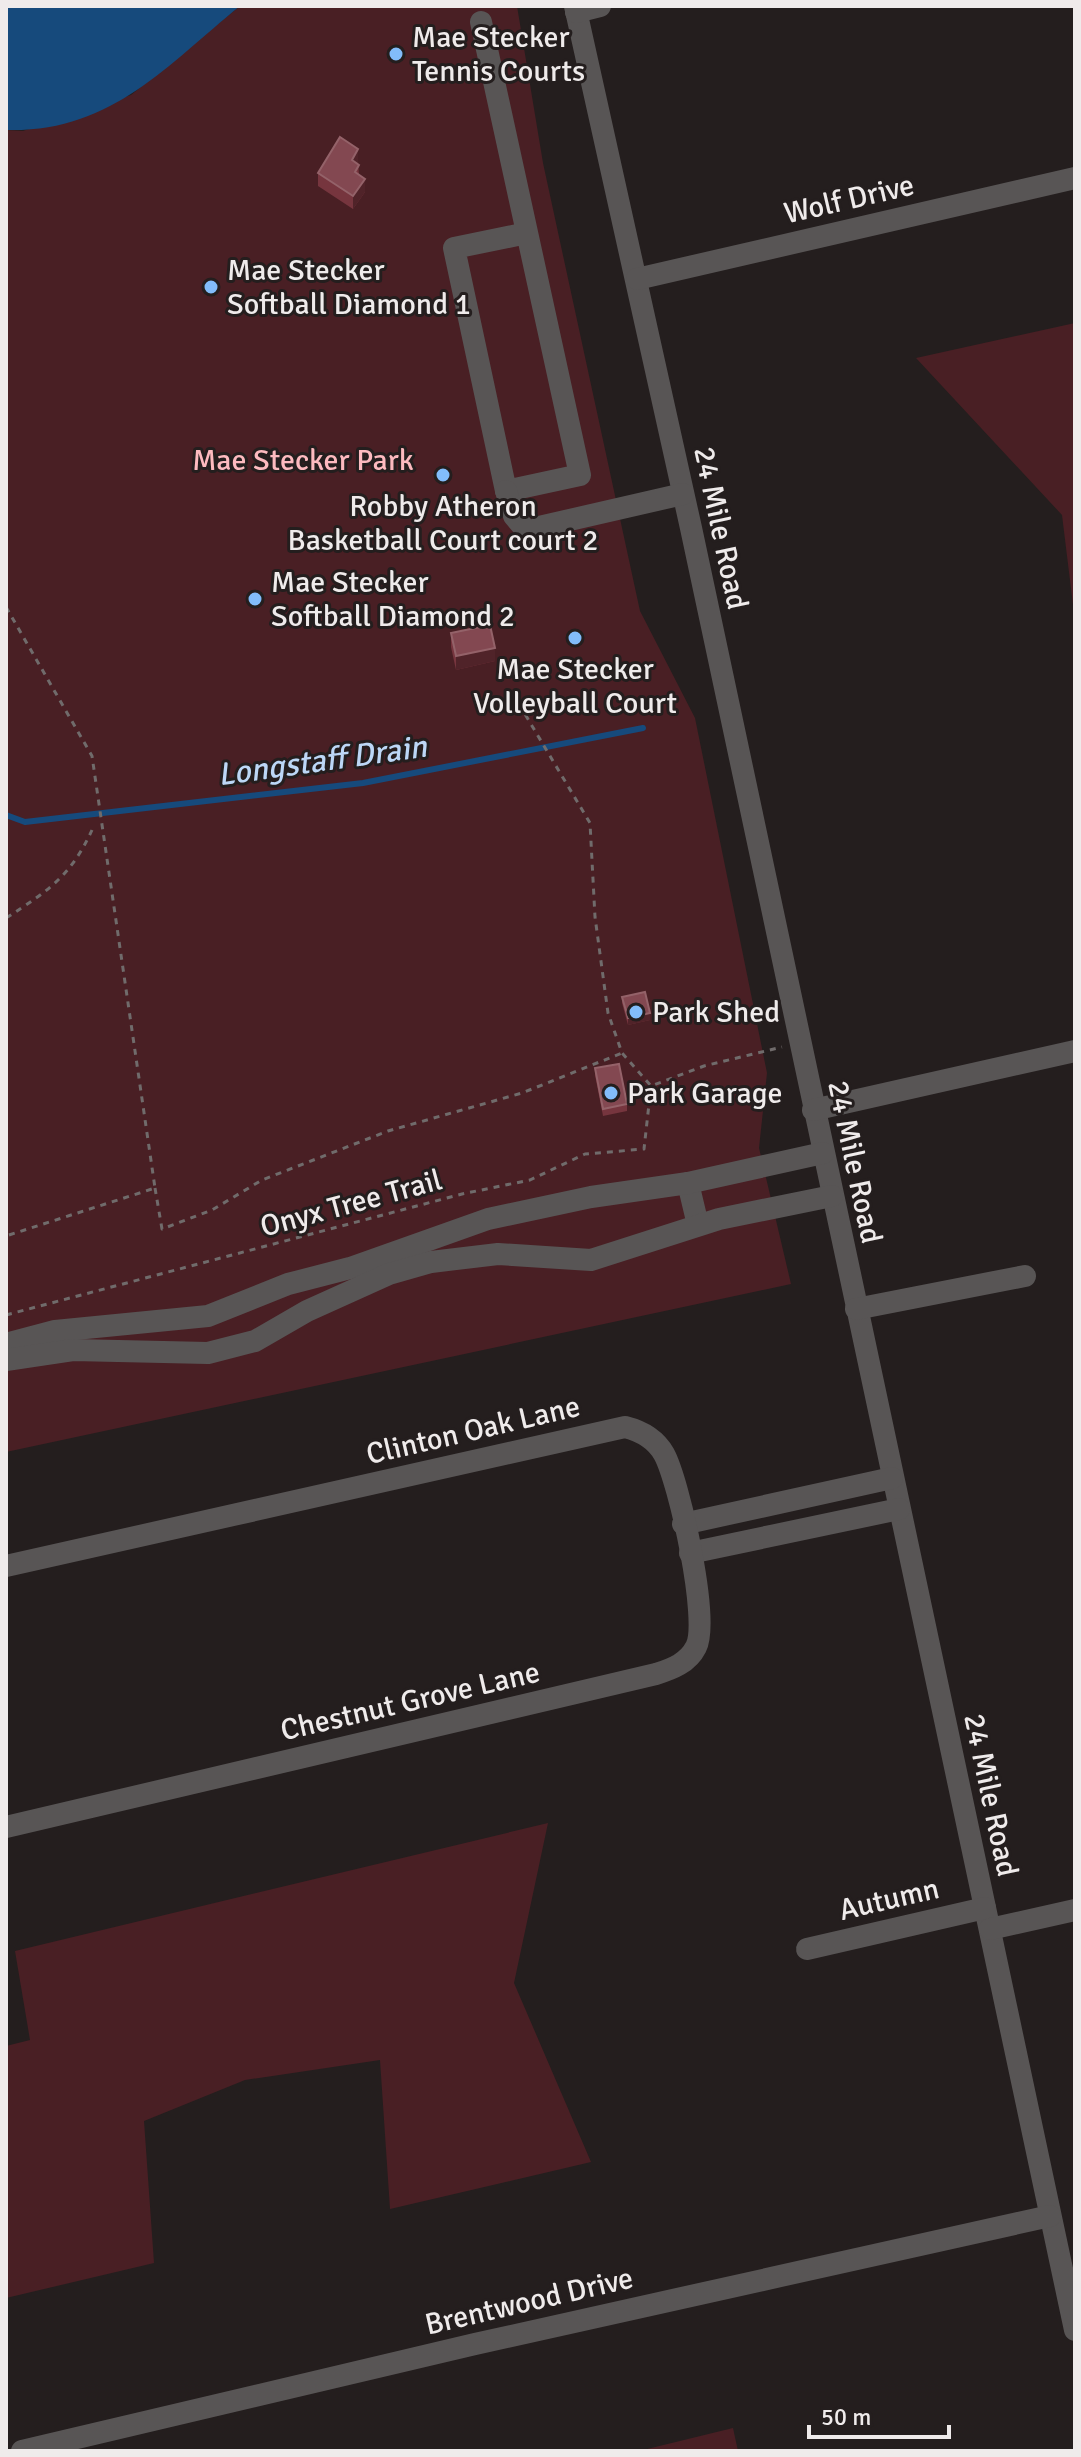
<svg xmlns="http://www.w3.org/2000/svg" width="1081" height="2457" font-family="Signika,sans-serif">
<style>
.green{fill:#491f24}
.water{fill:#164a7c}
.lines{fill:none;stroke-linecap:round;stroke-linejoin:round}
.stream{stroke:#164a7c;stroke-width:6}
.path{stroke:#706b6b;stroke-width:3;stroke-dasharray:6 6;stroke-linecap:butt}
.minor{stroke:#585555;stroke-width:22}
.wall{fill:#76353e}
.shaded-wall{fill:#502329}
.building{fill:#834851;stroke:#946269;stroke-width:2}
.poi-dot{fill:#82bcfa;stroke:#241e1e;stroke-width:3}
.labels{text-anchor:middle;stroke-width:6;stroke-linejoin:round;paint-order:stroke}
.poi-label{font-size:30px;fill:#efebeb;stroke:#241e1e;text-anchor:start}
.street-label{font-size:30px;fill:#efebeb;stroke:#241e1e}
.park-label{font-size:30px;fill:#fdbabf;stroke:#241e1e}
.water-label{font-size:32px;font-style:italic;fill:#bcd7f6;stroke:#241e1e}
</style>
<rect width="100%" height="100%" fill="#241e1e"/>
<g class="green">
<polygon points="240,6 517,6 543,163 640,611 695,718 767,1073 759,1148 791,1284 6,1452 6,130 23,131 131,95"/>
<polygon points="1075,323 1075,621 1062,515 916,358"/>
<polygon points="548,1823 514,1983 591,2162 390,2209 380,2060 245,2080 144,2121 154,2263 6,2298 6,2046 30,2040 15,1951"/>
<polygon points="733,2428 738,2451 639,2451"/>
</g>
<path class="water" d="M6,6H240C165,67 110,133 6,130Z"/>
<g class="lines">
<polyline class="stream" points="6,815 25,822 363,783 643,728"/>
<g class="path">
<polyline points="6,607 92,756 155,1188 6,1236"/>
<polyline points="513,694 590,823 595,917 608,1013 622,1053 651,1086 704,1066 782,1047"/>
<path d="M6,918C48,891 71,876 92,830"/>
<polyline points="155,1188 162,1229 212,1210 262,1180 388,1131 522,1093 622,1053"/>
<polyline points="6,1315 462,1194 530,1180 585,1154 644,1149 651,1086"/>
</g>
<g class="minor">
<polyline points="575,6 691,528 1075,2330"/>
<polyline points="576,12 600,6"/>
<polyline points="481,22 580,475 506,491 454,248 527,233"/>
<polyline points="637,279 1075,178"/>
<polyline points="506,491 514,516 531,536 539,527 683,494"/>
<polyline points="813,1110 1075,1051"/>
<polyline points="688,1183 698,1225"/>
<polyline points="856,1309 1025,1276"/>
<polyline points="6,1344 55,1331 208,1316 288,1284 350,1268 488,1219 591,1197 688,1183 823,1153"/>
<polyline points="6,1360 73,1350 208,1353 255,1341 307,1311 389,1274 431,1262 498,1254 591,1260 719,1219 832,1196"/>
<polyline points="683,1524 892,1478"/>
<polyline points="690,1553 899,1509"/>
<path d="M6,1566L625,1427C641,1431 655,1438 664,1454C679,1481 710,1621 696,1647C688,1663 672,1669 656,1674L6,1827"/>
<polyline points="990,1929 1075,1910"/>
<polyline points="807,1949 985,1908"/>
<polyline points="22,2451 475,2344 1050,2216"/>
</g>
</g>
<g class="wall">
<polygon points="358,162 359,175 365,192 353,209 318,186 318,173"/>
<polygon points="451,633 495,661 456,670 451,647"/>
<polygon points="622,997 650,1020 628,1025 622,1003"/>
<polygon points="595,1068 627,1104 627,1111 603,1116 595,1075"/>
</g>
<g class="shaded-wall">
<polygon points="358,149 358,162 352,174 352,160"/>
<polygon points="365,179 365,192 353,209 353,196"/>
<polygon points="495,648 495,661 456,670 456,656"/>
<polygon points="650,1013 650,1020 628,1025 628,1018"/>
</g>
<g class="building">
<polygon points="340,137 358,149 352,160 359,165 355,172 365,179 353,196 318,173"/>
<polygon points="490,625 495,648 456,656 451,633"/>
<polygon points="645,992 650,1013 628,1018 622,997"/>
<polygon points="619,1064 627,1104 603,1109 595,1068"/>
</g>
<g class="poi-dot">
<circle cx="396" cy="54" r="8"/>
<circle cx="211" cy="287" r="8"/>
<circle cx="443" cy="475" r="8"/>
<circle cx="255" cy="599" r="8"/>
<circle cx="575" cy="638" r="8"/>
<circle cx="636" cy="1012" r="8"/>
<circle cx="611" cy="1093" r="8"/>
</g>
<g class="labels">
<g class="poi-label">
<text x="412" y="47">Mae Stecker<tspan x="412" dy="34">Tennis Courts</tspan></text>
<text x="227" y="280">Mae Stecker<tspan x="227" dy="34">Softball Diamond 1</tspan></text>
<text x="443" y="516" text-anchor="middle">Robby Atheron<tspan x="443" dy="34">Basketball Court court 2</tspan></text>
<text x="271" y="592">Mae Stecker<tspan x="271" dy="34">Softball Diamond 2</tspan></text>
<text x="575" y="679" text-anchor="middle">Mae Stecker<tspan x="575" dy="34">Volleyball Court</tspan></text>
<text x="652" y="1022">Park Shed</text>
<text x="627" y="1103">Park Garage</text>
</g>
<g class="street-label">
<text transform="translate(849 199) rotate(-13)" y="10">Wolf Drive</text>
<text transform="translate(721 528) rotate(78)" y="10">24 Mile Road</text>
<text transform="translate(855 1162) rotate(78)" y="10">24 Mile Road</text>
<text transform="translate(351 1203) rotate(-15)" y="10">Onyx Tree Trail</text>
<text transform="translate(473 1430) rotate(-13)" y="10">Clinton Oak Lane</text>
<text transform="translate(410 1701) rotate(-13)" y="10">Chestnut Grove Lane</text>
<text transform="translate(991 1795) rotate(78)" y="10">24 Mile Road</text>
<text transform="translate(889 1899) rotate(-13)" y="10">Autumn</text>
<text transform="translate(529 2301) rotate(-13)" y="10">Brentwood Drive</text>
</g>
<g class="park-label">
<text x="303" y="470">Mae Stecker Park</text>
</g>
<g class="water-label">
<text transform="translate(322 760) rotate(-8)" y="11">Longstaff Drain</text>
</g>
</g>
<rect width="1081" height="2457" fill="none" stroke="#efebeb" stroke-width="16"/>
<path d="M809 2425v12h140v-12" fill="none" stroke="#efebeb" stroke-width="4"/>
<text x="821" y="2425" font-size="24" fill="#efebeb" stroke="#241e1e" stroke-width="6" paint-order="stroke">50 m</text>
</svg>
